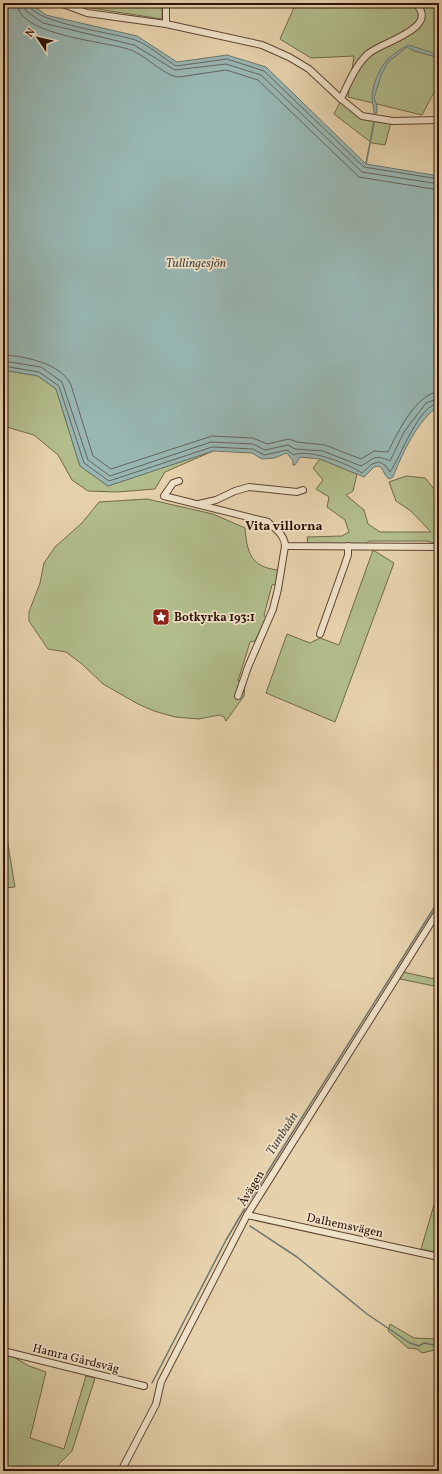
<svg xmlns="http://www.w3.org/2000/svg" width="442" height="1474" font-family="Vollkorn,serif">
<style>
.green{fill:#b2bd8c;stroke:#71684a}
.water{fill:#98b6b2;stroke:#6e756e}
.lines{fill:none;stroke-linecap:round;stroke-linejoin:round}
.shore{stroke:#64645d;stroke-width:1}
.stream{stroke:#6e756e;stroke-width:1.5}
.minor-casing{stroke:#5e4331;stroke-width:8}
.minor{stroke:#efe2c9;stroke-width:6}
.labels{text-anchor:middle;stroke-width:3.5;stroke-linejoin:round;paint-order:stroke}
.poi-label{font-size:12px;font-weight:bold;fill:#301308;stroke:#efe2c9;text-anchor:start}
.street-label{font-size:12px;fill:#301308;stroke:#efe2c9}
.water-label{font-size:13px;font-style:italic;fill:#544c44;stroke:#efe2c9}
.neighbourhood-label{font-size:13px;font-weight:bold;fill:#301308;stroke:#efe2c9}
</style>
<rect width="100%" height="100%" fill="#e6d2ac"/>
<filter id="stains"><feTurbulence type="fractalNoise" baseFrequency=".005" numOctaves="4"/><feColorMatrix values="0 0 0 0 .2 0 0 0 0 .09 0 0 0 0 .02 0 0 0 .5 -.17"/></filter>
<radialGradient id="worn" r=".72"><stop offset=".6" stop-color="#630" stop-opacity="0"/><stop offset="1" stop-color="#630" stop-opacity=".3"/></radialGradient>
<g class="green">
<polygon points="73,3 162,3 162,19 91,8"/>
<polygon points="296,3 439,3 439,83 422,115 348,97 354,56 311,58 280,39"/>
<polygon points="341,100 353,112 391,122 385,145 372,143 334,114"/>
<polygon points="3,370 38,376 56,389 80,466 108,486 213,451 165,472 155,489 117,492 88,491 72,480 58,455 34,435 3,426"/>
<polygon points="320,459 357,474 353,491 346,495 364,510 368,524 380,532 431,532 411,511 396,501 389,482 406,476 425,478 439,495 439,544 426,541 369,541 366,544 308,544 307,537 342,536 349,532 345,520 327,507 329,497 316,489 323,480 313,468"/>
<path d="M147,499L213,514L245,528C247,553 251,567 278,570L276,584L272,585L264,615L266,618L255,641L250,642L238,681L245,685L244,696L226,721L224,717L219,715L199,719L175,717L154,711L138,704L103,684L82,664L66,652L48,649L29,621V612L40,583L44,563L55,547L82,523L99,502Z"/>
<polygon points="373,550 394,563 335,722 266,693 287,634 310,643 320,638 339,645"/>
<polygon points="3,814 15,887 3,888"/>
<polygon points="403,972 439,980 439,987 400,979"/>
<polygon points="439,1197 439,1253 421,1249 434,1205"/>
<polygon points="390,1324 414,1338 439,1339 439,1349 422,1353 417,1349 408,1348 388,1331"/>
<polygon points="3,1353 12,1356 29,1366 46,1372 30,1438 64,1449 86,1376 95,1378 72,1451 52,1471 3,1471"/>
</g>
<g class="water">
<path d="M3,3H30L46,15L137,36L177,62L227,55L266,67L366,164L439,176V406C418,419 402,454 393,477L389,479C384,476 384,469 379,466L374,467L364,477L320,459L300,457L295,465H293V461L287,453L274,458L262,459L252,453L213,451L108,486L80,466L56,389L38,376L3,370Z"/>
<path d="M408,45L434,53L439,48V54L436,57L414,51L407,47L388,62L382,73L374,98L377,106V113H374C374,107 372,103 372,98C372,86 379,69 387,60C393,54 401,49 408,45Z"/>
</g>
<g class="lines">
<g class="shore">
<path d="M17,3C18,36 106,41 131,50C146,56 158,70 173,76L179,77L226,70L258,80L359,177L439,190"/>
<polyline points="23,3 26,11 43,23 134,45 175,70 226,64 261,75 362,172 439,184"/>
<path d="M28,3C30,23 116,33 135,40C149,45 163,58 176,66L227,59L264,71L364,167L439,179"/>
<path d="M3,355C24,356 61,363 71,385L93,456L111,469L212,436L253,438L267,444L289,439L297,442L325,445L361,459L374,451L388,452C397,434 416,393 439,392"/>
<path d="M3,361L41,367L62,382L88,460L110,476L211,442L253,444L265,450L288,445L295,449L323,451L361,466C375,458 374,454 390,461L404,432L426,403L439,398"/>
<path d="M3,366L39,372L59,386L84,463L109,481L212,447L253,449L264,455L287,450L294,455C308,448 349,464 362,473L372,464L379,462L385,465L390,472C401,457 418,405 439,403"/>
</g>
<g class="stream">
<polyline points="366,164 374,122"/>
<polyline points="250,1226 297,1257 367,1314 410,1343 419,1346 424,1343 439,1346"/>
<polyline points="152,1383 226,1240 248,1203 439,900"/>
</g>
<g class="minor-casing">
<g id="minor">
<polyline points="60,3 87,13 166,24 262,45 289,57 309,69 341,99 362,116 393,121 439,120"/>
<polyline points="166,3 166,24"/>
<path d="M341,99C348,84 355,66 368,54C381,42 442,28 415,3"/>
<path d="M179,481L173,483L164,496L268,522C275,529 285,535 285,546L439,547"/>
<polyline points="199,504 216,500 235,491 249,487 297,492 303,490"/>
<polyline points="320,634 345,564 348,555 348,546"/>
<polyline points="238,696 248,667 273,609 278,589 285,546"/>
<polyline points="247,1215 439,1257"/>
<polyline points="3,1351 144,1386"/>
<polyline points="121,1471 156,1404 161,1382 247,1215 439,910"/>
</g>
</g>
<use href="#minor" class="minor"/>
</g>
<defs>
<g id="sight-square" transform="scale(0.9)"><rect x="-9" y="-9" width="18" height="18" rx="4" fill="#8f2418" stroke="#efe2c9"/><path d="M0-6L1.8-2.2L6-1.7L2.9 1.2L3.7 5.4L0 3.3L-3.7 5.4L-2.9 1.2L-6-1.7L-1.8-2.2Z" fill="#fff"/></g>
</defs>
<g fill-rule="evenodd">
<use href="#sight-square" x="161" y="617"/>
</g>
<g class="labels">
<g class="poi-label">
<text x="174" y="621">Botkyrka 193:1</text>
</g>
<g class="street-label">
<text transform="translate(251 1188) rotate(-59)" y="4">Åvägen</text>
<text transform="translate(345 1225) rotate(12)" y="4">Dalhemsvägen</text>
<text transform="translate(76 1358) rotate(14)" y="4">Hamra Gårdsväg</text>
</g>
<g class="water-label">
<text x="196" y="267">Tullingesjön</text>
<text transform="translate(281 1133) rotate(-58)" y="5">Tumbaån</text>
</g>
<g class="neighbourhood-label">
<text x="284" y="530">Vita villorna</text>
</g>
</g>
<rect width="442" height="1474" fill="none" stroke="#e6d2ac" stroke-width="16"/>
<rect x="4" y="4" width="434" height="1466" fill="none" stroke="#301308" stroke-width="2"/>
<rect x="8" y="8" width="426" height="1458" fill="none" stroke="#301308"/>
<g transform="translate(38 38) rotate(305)" stroke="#efe2c9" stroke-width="3" paint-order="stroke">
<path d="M0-3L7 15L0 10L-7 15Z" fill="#301308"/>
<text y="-6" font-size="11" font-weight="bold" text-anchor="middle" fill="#301308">N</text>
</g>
<rect width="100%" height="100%" filter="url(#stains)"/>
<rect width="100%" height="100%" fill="url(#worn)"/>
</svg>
